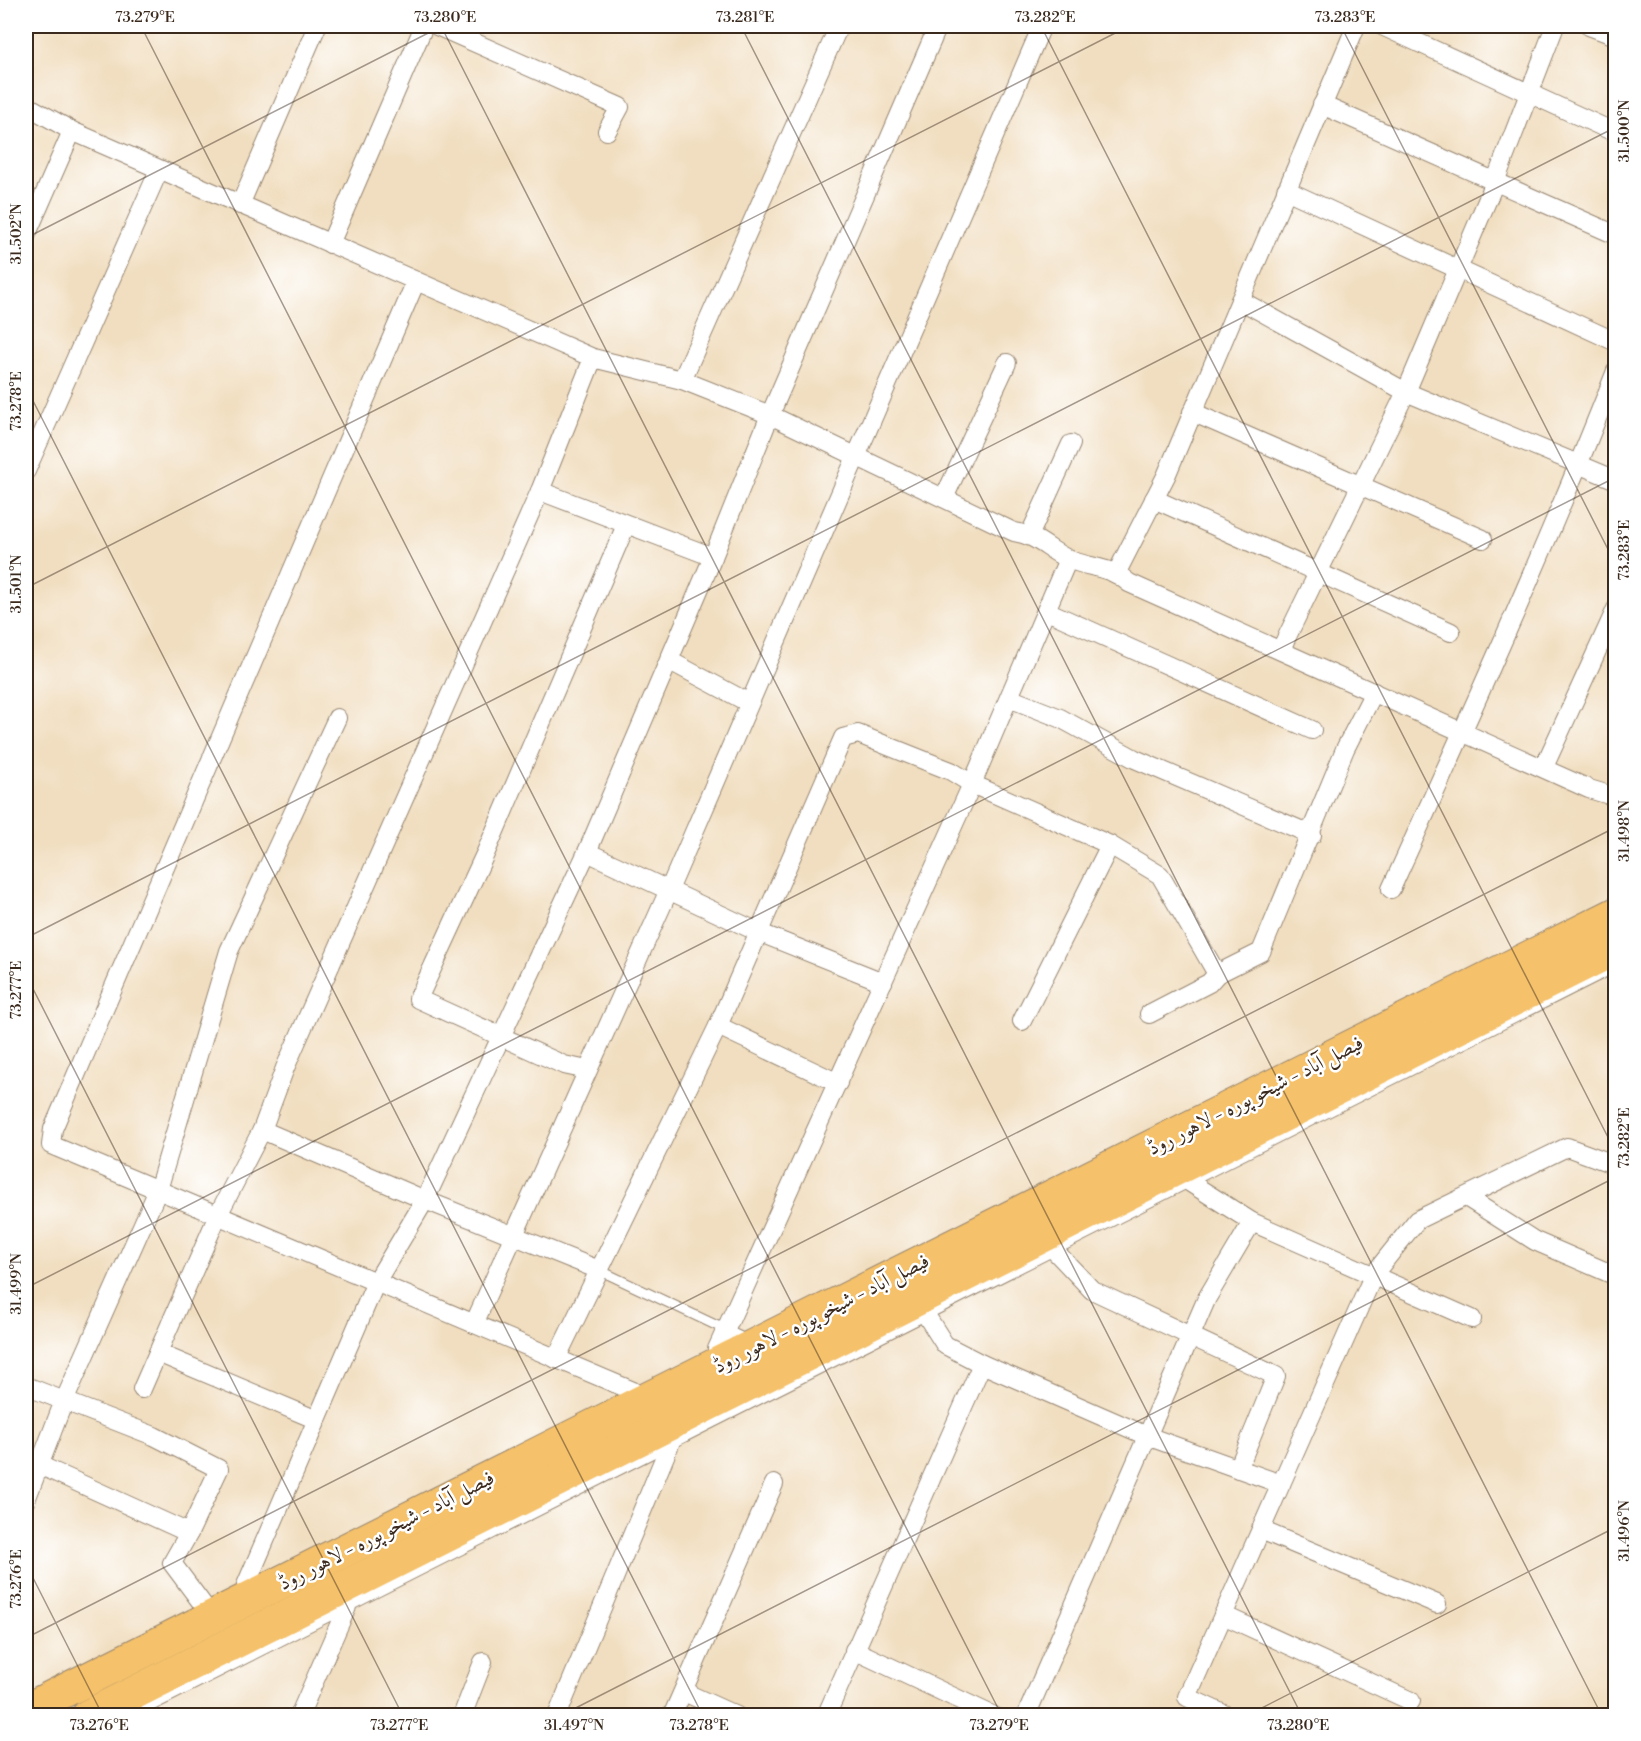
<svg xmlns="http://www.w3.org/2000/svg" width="1641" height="1741" font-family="'Libre Bodoni',Amiri,serif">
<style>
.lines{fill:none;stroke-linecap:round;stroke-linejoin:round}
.lane-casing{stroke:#96846f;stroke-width:11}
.street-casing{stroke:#96846f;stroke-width:20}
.highway-casing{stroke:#96846f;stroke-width:35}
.lane{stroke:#fff;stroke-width:9}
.street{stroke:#fff;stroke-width:18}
.highway{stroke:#f5c16b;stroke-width:33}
.ticks{fill:none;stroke:#3b2a1e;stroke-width:1.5;stroke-opacity:0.45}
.labels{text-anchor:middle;stroke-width:5;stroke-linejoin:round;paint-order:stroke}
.street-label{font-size:21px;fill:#3b2a1e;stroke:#fff}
.neatline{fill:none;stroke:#3b2a1e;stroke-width:2}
.ticks-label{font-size:15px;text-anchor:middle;fill:#3b2a1e}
</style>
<rect width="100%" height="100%" fill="#fff"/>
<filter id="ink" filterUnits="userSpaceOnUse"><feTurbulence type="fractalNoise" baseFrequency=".0167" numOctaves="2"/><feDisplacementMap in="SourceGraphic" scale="12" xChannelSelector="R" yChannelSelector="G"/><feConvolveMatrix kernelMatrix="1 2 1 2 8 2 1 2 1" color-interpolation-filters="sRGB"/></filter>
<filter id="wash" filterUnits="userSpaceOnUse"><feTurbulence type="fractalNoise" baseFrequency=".008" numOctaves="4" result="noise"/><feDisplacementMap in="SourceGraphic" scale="24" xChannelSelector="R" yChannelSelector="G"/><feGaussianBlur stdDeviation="1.35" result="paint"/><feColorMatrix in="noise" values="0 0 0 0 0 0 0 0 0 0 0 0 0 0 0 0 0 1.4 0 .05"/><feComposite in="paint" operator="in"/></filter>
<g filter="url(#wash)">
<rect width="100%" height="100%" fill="#f1dec0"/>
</g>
<g filter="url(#ink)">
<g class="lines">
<g class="lane-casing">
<g id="lane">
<polyline points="599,1270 741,1337"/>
<polyline points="132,1716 1616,967"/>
</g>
</g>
<g class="street-casing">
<g id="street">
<polyline points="437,26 620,107 607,131"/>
<polyline points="1382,26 1616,133"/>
<polyline points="1589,26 1616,36"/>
<path d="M26,105L72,131L593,358L682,380L770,415L1014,532C1037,535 1048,550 1068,559C1091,569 1109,565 1129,583L1589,789L1616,797"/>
<polyline points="1322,105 1616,235"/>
<polyline points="1286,190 1616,342"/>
<polyline points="240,205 317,26"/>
<polyline points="26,236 72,131"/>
<polyline points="330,244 424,26"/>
<polyline points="1240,300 1406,392 1495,182 1555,26"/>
<polyline points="682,380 839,26"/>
<polyline points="1192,412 1483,539"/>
<polyline points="26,471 159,170"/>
<polyline points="540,491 713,557"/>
<polyline points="944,498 1007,363"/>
<polyline points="1154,499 1451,632"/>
<polyline points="1030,534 1071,444"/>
<polyline points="1117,572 1166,476 1356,26"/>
<polyline points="1047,611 1312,730"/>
<polyline points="1281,649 1406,392 1616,480"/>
<polyline points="670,661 749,703"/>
<polyline points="1009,698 1060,718 1135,759 1312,835"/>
<polyline points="337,718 229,951 158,1190 51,1145 53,1129 416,281"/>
<polyline points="1544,767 1616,609"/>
<polyline points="587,852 758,932 883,982"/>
<path d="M1391,889C1469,718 1547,546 1616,371"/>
<polyline points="1149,1014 1209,983 1217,974 1261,952 1345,749 1374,692"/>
<polyline points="1022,1021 1110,845"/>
<polyline points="718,1026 838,1083"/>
<polyline points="587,1070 564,1065 418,999 486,852 626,525"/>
<polyline points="262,1130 425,1200 599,1270"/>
<polyline points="1189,1182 1252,1222 1472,1319"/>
<polyline points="1466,1197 1535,1241 1616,1276"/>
<polyline points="1054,1250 1092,1290 1276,1376 1238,1469"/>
<polyline points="926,1315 945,1345 982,1364"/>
<polyline points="474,1324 669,890 1042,26"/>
<polyline points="717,1349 972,784 1068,559"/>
<polyline points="158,1353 317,1420"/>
<polyline points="556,1359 718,1026 843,738 858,734 951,771 972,784 1110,845 1160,875 1217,974"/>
<polyline points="26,1386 154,1436 219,1469 189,1533"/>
<polyline points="142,1389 218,1215 262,1130 285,1068 540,491 593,358"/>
<polyline points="26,1459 189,1533 172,1563 204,1606"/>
<polyline points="1281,1484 1374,1274 1417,1220 1567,1147 1616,1165"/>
<polyline points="26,1500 62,1406 158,1190 633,1391"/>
<polyline points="1261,1530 1437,1604"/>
<polyline points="246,1585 376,1282 425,1200 587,852 713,557 770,415 938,26"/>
<polyline points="1223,1615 1411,1701"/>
<polyline points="854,1650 994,1716"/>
<polyline points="684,1692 737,1716"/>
<polyline points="299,1716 347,1607"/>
<polyline points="462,1716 483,1662"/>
<polyline points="557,1716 670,1444"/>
<polyline points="672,1716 774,1484"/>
<polyline points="826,1716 982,1364 1147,1436 1281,1484 1187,1697 1228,1716"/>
<polyline points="1026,1716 1207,1298 1252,1222"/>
</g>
</g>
<g class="highway-casing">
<g id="highway">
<polyline points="26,1710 1616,914"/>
<polyline points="88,1716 1616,948"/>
</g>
</g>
<use href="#lane" class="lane"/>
<use href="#street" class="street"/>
<use href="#highway" class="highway"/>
</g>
</g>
<path class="ticks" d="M141,26L1002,1716M441,26L1302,1716M741,26L1602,1716M1041,26L1616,1153M1341,26L1616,565M26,238L442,26M26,387L703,1716M26,588L1129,26M26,938L1616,127M26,975L403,1716M26,1288L1616,477M26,1564L103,1716M26,1638L1616,827M560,1716L1616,1177M1246,1716L1616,1527"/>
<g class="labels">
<g class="street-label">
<text transform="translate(1255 1095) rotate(-27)" y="7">فیصل آباد - شیخو پورہ - لاہور روڈ</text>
<text transform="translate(821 1313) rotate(-27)" y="7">فیصل آباد - شیخو پورہ - لاہور روڈ</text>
<text transform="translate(386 1530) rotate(-27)" y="7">فیصل آباد - شیخو پورہ - لاہور روڈ</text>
</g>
</g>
<rect width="1641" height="1741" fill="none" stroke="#fff" stroke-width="66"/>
<rect x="33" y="33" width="1575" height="1675" class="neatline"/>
<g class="ticks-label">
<text x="145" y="22">73.279°E</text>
<text x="445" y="22">73.280°E</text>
<text x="745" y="22">73.281°E</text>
<text x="1045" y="22">73.282°E</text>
<text x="1345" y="22">73.283°E</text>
<text transform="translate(1624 131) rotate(-90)" y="5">31.500°N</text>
<text transform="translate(16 234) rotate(-90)" y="5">31.502°N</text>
<text transform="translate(16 401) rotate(-90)" y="5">73.278°E</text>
<text transform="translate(1624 550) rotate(-90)" y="5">73.283°E</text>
<text transform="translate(16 584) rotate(-90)" y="5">31.501°N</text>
<text transform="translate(1624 831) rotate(-90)" y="5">31.498°N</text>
<text transform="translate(16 990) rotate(-90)" y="5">73.277°E</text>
<text transform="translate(1624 1138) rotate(-90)" y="5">73.282°E</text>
<text transform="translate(16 1284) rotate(-90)" y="5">31.499°N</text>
<text transform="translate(1624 1531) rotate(-90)" y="5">31.496°N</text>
<text transform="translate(16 1579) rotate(-90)" y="5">73.276°E</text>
<text x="99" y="1730">73.276°E</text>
<text x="399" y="1730">73.277°E</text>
<text x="574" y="1730">31.497°N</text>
<text x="699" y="1730">73.278°E</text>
<text x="999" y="1730">73.279°E</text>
<text x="1298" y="1730">73.280°E</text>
</g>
</svg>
